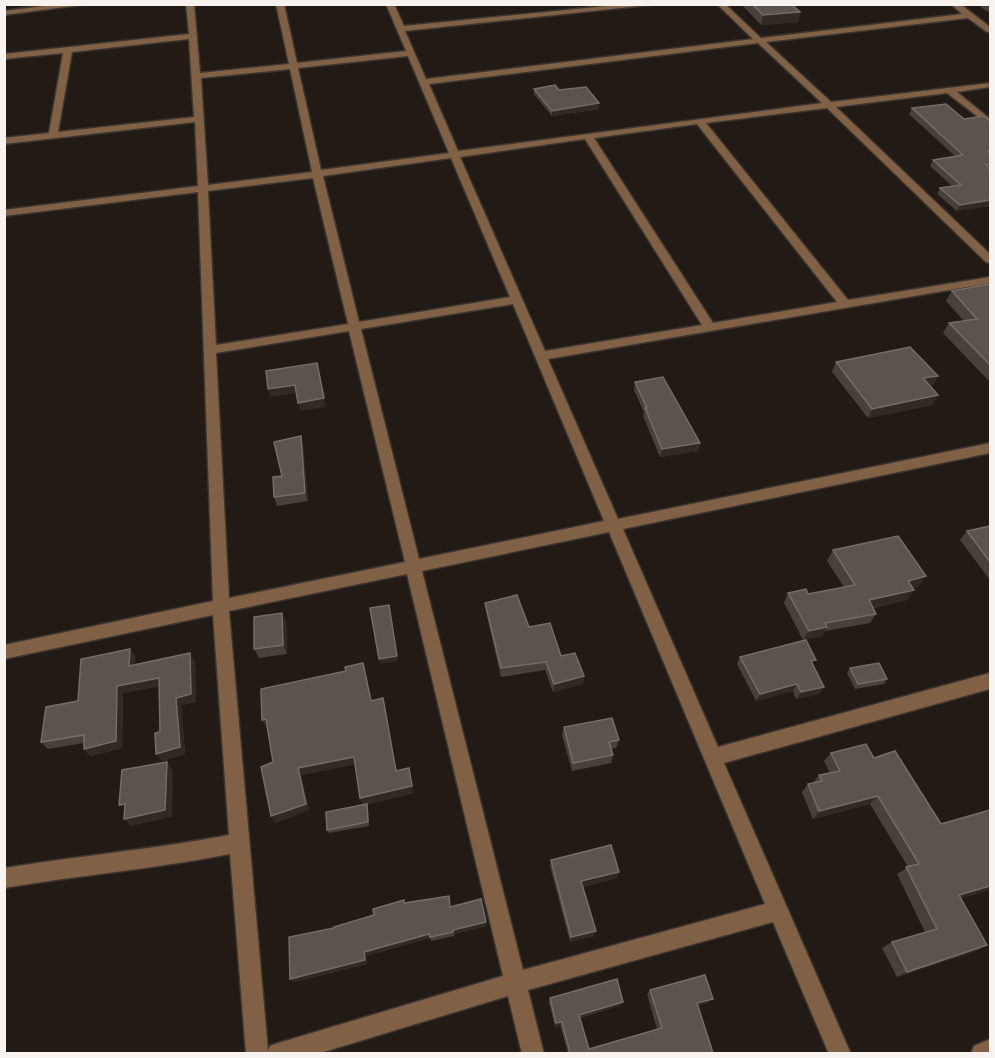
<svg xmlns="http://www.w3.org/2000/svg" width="995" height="1058" font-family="'Alegreya Sans',sans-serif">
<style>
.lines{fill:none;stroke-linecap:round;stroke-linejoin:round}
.minor-casing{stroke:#3c352f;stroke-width:3}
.minor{fill:#806146;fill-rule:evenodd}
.wall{fill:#48403b}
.shaded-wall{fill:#312923}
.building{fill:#5b544e;stroke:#746d67;stroke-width:1.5}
</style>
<rect width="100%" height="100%" fill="#221b15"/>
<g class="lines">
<g class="minor-casing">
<g id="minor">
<polygon points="60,4 88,4 4,15 4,11"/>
<path d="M186,4H194L200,73L289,64L276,4H284L297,63L406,51L386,4H394L404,26L627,4H658L405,31L426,79L753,39L717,4H725L761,38L962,14L951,4H960L990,27V32H987L968,18L766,42L831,102L990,83V87L957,92L990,119V126L947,93L836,107L990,254V263L986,262L827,108L706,123L848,300L990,277V283L548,359L618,519L990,443V453L623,529L718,747L990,673V689L724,763L851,1054H829L773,922L528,990L544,1054H522L508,996L317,1054H246L230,854C155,869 80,875 4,888V868C79,856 154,849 229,835L213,615L4,659V645L213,601L198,192L4,216V210L198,186L195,122L4,144V138L49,133L63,53L4,59V54L189,34ZM189,39L194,117L58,132L72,52ZM758,43L822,103L458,151L429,84ZM408,56L449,153L321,170L298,68ZM290,69L312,172L208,185L201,78ZM697,124L837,302L713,323L594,138ZM585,139L702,325L545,351L460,157ZM451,158L510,297L359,322L323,176ZM313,178L348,324L216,345L208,191ZM513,304L604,521L419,559L361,329ZM349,331L405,562L229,598L216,353ZM609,532L765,904L523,970L422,571ZM407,574L503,976L278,1043L270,1046L268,1051L229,611Z"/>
<polygon points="990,1039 990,1054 971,1054 974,1046"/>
</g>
</g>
<use href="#minor" class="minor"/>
</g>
<g class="wall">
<polygon points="741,4 791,4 800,12 798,22 761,25"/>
<polygon points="977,4 990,4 990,13"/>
<polygon points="534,89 559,90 599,103 599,109 552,116 534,94"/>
<polygon points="912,108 964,119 990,121 990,206 957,211 937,194 940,188 952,186 930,166 933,160 956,157 909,114"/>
<polygon points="990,284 990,379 988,380 943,333 949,323 964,321 946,301 952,291"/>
<polygon points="836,362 938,376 933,385 929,386 933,405 868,418 832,372"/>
<polygon points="635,382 700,443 698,451 660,457 643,416 644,412 634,390"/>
<polygon points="301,436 303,445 308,501 277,506 274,497 282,476"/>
<polygon points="990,526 990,580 960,540 967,531"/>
<polygon points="833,550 919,586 912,588 914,590 907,600 873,608 876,614 870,623 825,631 822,636 803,640 784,603 788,593 808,594 844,587 827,561"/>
<polygon points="485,603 529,627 584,676 583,684 553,692 545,670 501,677 486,612"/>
<polygon points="286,622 287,654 259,658 254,649"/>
<polygon points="130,649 135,657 135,664 195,661 196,702 181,705 185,754 162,761 156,754 160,732 160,686 123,693 122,748 91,756 84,749 84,743 48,749 41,742 78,701"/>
<polygon points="740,657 813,665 824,687 819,694 796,699 793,691 756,701 737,664"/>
<polygon points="850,668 887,679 884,684 855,689 847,673"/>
<polygon points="371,701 397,770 414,793 363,805 367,804 368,808 369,826 329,833 327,830 363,805 360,798 356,764 301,775 309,810 275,823 271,816 273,762 267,727 266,727 262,720"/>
<polygon points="564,727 619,740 616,748 611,749 613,755 611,763 572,771 562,735"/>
<polygon points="831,753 874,758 961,898 987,945 976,951 897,977 882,948 892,942 925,932 897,874 908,867 870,804 813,819 802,792 808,784 813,783 819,775 830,773 824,761"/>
<polygon points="551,860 619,872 617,878 583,887 596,931 594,936 570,942 550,866"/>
<polygon points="404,903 450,907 486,926 454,934 454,936 431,941 430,938 366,956 367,964 294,982 290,979 334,928 374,915"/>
<polygon points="650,990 708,1003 698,1005 713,1053 568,1053 560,1025 555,1027 549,1002 550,998 621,1005 580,1018 589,1049 657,1029 647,994"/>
</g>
<g class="shaded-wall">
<polygon points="800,12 798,22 761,25 763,15"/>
<polygon points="599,103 599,109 552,116 552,111"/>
<polygon points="990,200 990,206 957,211 960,205"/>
<polygon points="317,363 326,407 300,411 298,403"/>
<polygon points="938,376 933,385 918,388 923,378"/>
<polygon points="295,385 297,393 270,397 268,389"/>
<polygon points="938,395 933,405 868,418 872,409"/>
<polygon points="301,436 303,445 308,501 305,493"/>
<polygon points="700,443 698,451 660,457 662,449"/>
<polygon points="926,576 919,586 901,591 908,581"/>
<polygon points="914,590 907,600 862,610 869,600"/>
<polygon points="389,605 398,661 380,664 379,659"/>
<polygon points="282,613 286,622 287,654 283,645"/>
<polygon points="827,627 822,636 803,640 809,631"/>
<polygon points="130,649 135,657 135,673 129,666"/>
<polygon points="190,653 195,661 196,702 181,705 185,754 162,761 156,754"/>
<polygon points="584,676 583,684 553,692 554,684"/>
<polygon points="159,678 165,685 123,693 122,748 91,756 84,749 117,686"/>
<polygon points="797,684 793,691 756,701 760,694"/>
<polygon points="824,687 819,694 796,699 801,692"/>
<polygon points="266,719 270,726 266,727 262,720"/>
<polygon points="354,757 357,764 301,775 309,810 275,823 271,816 298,768"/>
<polygon points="167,762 173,770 172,817 131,826 124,819"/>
<polygon points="409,768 414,793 363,805 360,798"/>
<polygon points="878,796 870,804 813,819 819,811"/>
<polygon points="619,872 617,878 580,888 581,881"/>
<polygon points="990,886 990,890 949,902 959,895"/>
<polygon points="486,922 486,926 454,934 453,930"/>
<polygon points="596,931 594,936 570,942 571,937"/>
<polygon points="429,934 430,938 366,956 367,964 294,982 290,979 364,952"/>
<polygon points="987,945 976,951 897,977 907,972"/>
<polygon points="713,999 708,1003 693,1007 697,1003"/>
<polygon points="623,1002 621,1005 577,1018 579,1015"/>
<polygon points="562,1022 560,1025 555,1027 556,1023"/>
</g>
<g class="building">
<polygon points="752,4 791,4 800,12 763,15"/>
<polygon points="555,85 559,90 586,87 599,103 552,111 534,89"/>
<polygon points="946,104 964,119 984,116 990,121 990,150 988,151 990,153 990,164 986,165 990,169 990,200 960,205 940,188 961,185 933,160 963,155 912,108"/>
<polygon points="990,284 990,365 949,323 977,319 952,291"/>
<polygon points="910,347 938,376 923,378 938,395 872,409 836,362"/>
<polygon points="317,363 324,398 298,403 295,385 268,389 266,371"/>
<polygon points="663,377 700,443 662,449 645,408 647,408 635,382"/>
<polygon points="301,436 305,493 274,497 273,477 282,476 274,442"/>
<polygon points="990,526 990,562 967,531"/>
<polygon points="898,536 926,576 908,581 914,590 869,600 876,614 825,623 827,627 809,631 788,593 806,589 808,594 855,585 833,550"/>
<polygon points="517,595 529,627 550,623 561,656 575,653 584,676 554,684 546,662 501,668 485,603"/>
<polygon points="389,605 397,656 379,659 370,608"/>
<polygon points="282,613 283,645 254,649 254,617"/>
<polygon points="806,640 816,660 811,661 824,687 801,692 797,684 760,694 740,657"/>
<polygon points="130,649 129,666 190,653 191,694 176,698 180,747 156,754 155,733 160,732 159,678 117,686 116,741 84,749 84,735 41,742 46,707 78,701 81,659"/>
<polygon points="363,663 371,701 383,698 396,771 409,768 412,786 360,798 354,757 298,768 306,804 271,816 261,767 273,762 266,719 262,720 261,689 346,671 345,667"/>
<polygon points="879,663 887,679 858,684 850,668"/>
<polygon points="612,718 619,740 609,742 613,755 573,763 564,727"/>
<polygon points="866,744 874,758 895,751 941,824 990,810 990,886 959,895 987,945 907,972 892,942 937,929 906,867 919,864 878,796 819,811 808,784 822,781 819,775 840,771 831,753"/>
<polygon points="167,762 165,810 124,819 125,804 119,805 122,770"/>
<polygon points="367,804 368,822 327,830 326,812"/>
<polygon points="611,845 619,872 581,881 596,931 571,937 551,860"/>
<polygon points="449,896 450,907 481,899 486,922 453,930 453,932 430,937 429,934 364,952 365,960 290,979 289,937 334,928 334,927 374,915 373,909 404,900 404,903"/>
<polygon points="705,975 713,999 697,1003 713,1053 570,1053 562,1022 556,1023 550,998 617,979 623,1002 579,1015 589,1049 662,1028 650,990"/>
</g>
<rect width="995" height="1058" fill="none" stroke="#f9f3ef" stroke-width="12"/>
</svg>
